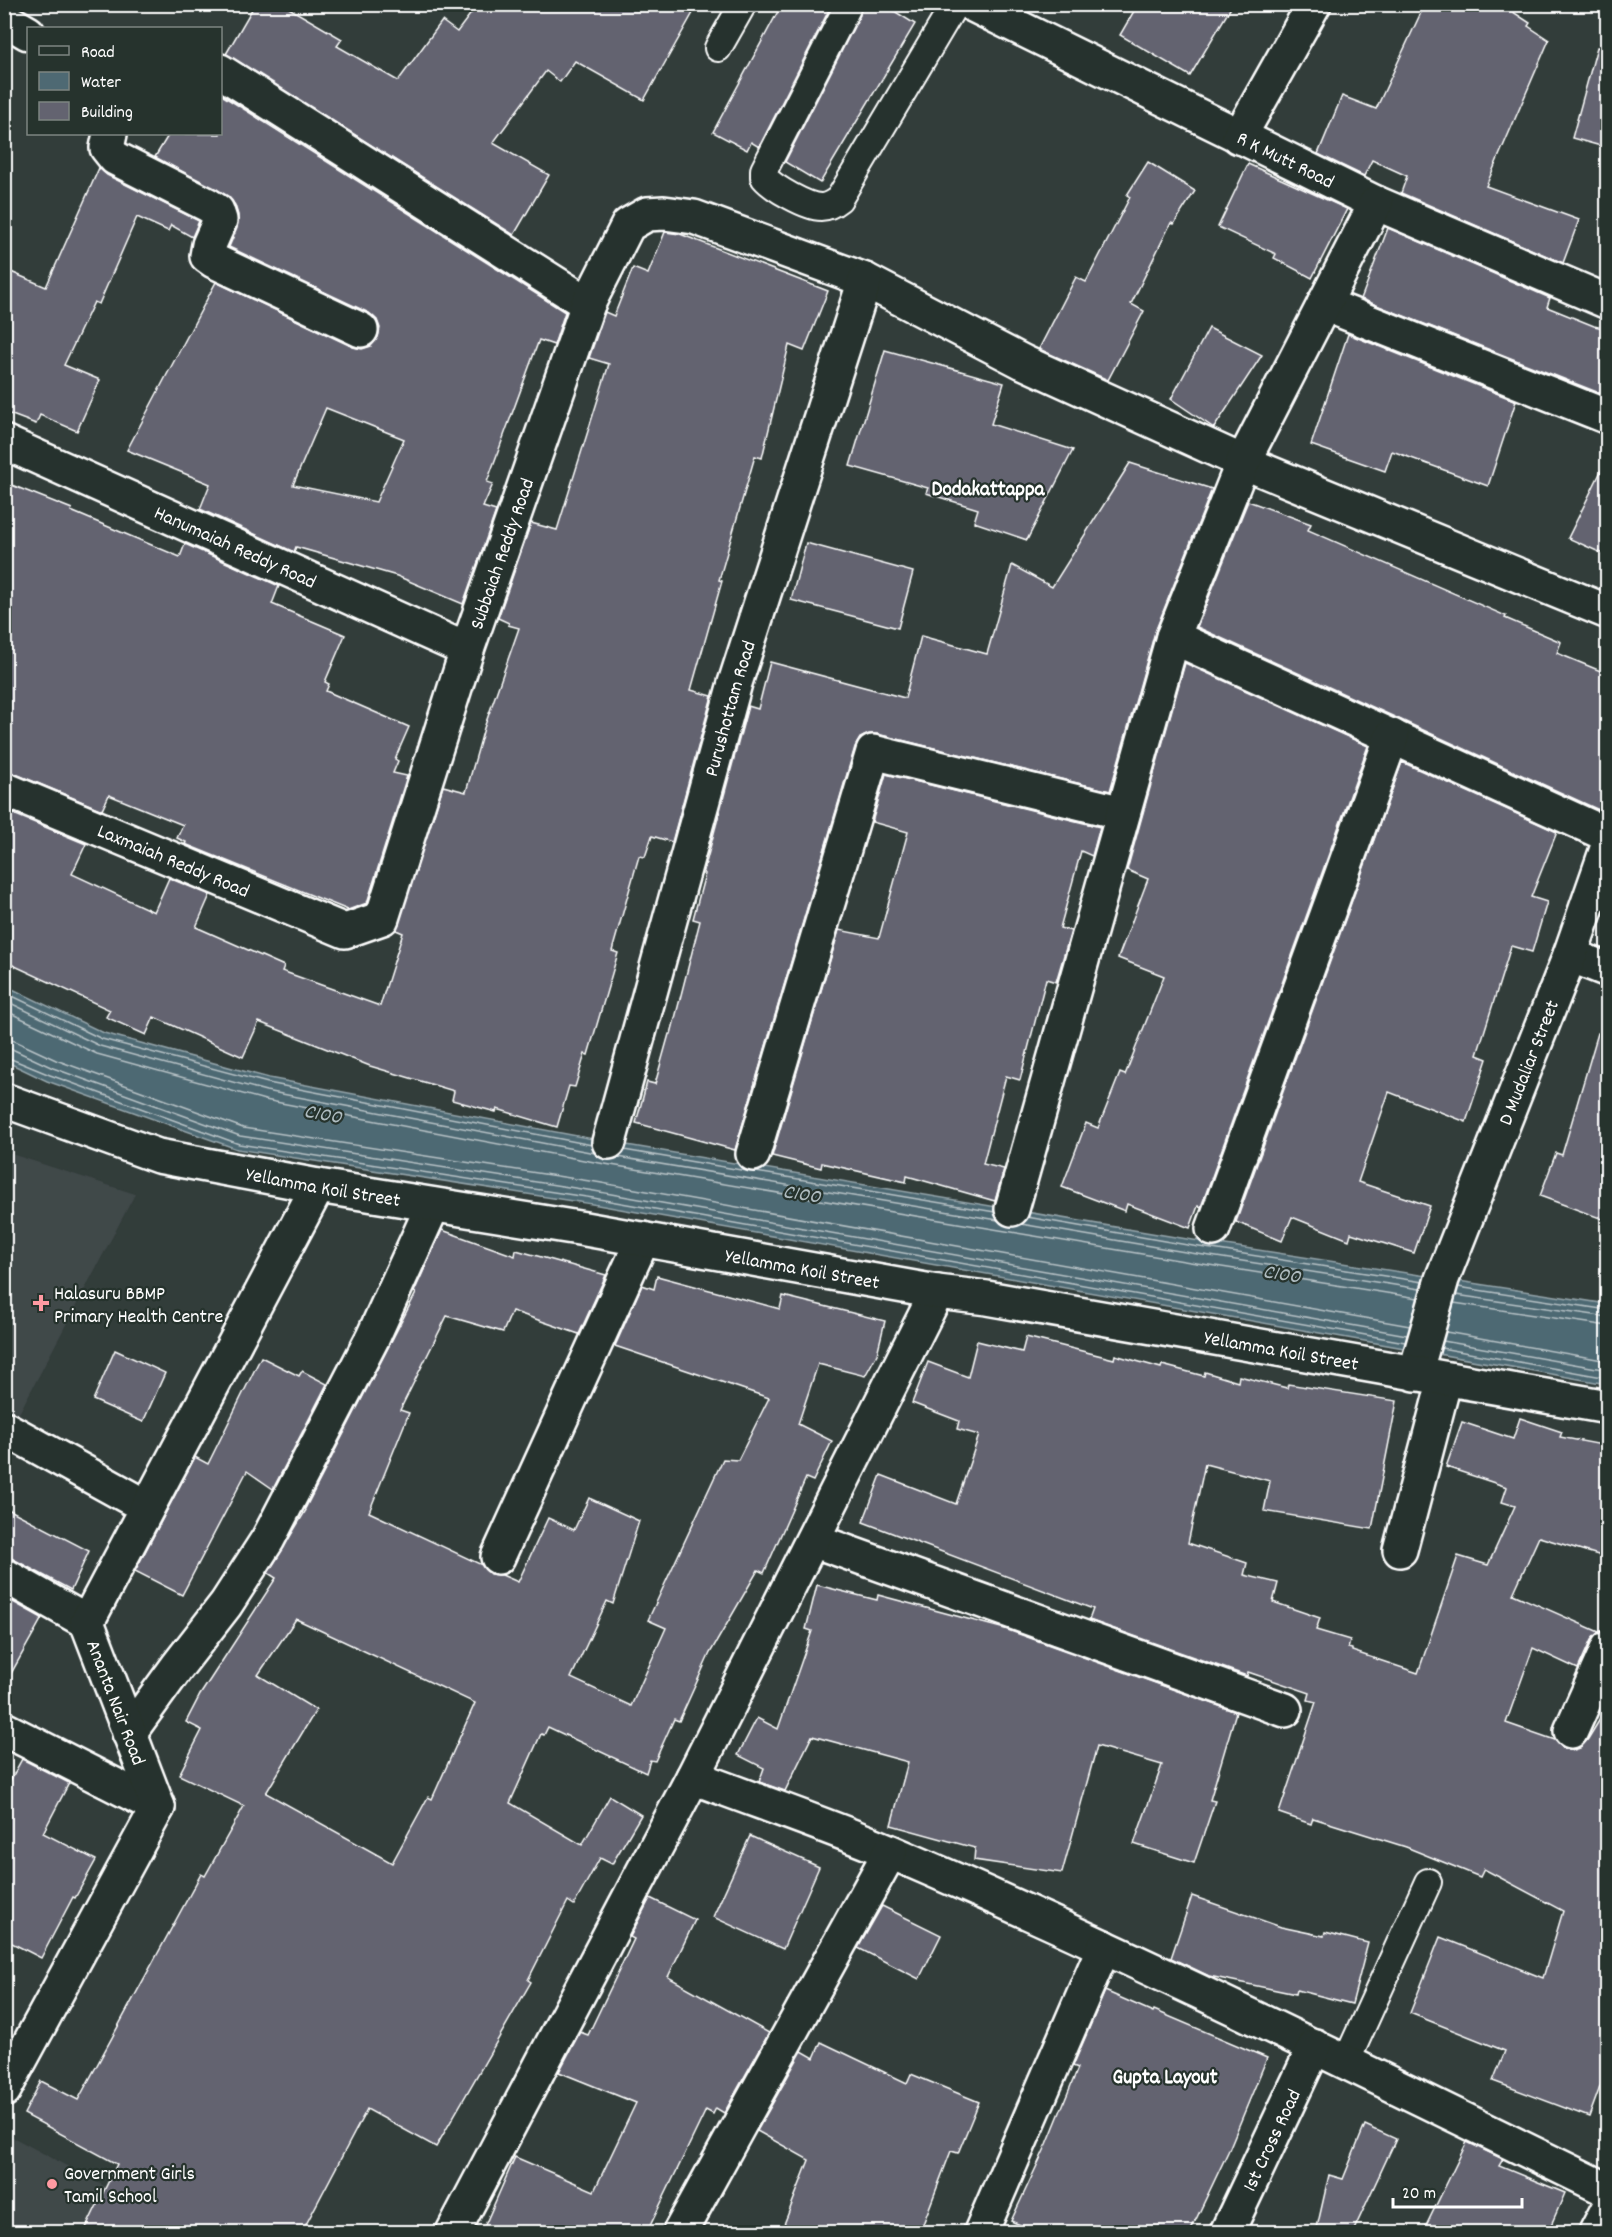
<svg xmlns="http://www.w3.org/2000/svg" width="1612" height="2237" font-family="Dekko,sans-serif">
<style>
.built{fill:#41484a}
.water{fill:#4e6973;stroke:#95a5ab;stroke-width:1.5}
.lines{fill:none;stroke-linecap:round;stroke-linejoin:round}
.shore{stroke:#b8c3c7;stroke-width:1.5}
.building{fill:#636370;stroke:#fff;stroke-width:1.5;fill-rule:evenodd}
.lane-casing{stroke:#fff;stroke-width:30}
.street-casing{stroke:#fff;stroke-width:38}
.secondary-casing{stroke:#fff;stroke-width:38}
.lane{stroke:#26332d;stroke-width:26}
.street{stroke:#26332d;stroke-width:33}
.secondary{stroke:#26332d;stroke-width:33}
.poi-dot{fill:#ff9aa2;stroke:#26332d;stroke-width:2}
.labels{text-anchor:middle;stroke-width:4.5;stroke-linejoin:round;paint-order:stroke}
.street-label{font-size:20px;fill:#fff;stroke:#26332d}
.poi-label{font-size:20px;fill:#fff;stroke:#26332d;text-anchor:start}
.neighbourhood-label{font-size:21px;font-weight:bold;fill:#fff;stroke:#26332d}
.water-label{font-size:21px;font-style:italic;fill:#afbcc0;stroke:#26332d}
</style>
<rect width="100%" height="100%" fill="#323d3a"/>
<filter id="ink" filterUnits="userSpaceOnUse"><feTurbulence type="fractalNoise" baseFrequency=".0167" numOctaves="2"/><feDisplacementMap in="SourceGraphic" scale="12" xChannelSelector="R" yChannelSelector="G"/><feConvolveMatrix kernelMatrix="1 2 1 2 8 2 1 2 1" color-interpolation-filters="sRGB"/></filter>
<g filter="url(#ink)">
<g class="built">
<polygon points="5,1152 135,1194 16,1419 5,1412"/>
<polygon points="5,2133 190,2232 5,2232"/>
</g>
<polygon class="water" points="4,985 104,1033 269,1078 609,1142 1193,1240 1607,1304 1607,1384 592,1204 237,1149 47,1081 5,1061"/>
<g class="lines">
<g class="shore">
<polyline points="4,992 102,1039 268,1083 592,1145"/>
<polyline points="4,1000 100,1046 266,1091 595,1153"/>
<polyline points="4,1010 97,1054 265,1100 605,1164 1190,1262 1418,1298"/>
<polyline points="4,1039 15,1041 56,1060 243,1128 596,1182 1410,1326"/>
<polyline points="4,1048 12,1049 53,1068 240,1136 594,1191 1407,1335"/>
<polyline points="4,1056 50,1075 239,1144 593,1198 1405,1342"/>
<polyline points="624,1150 747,1171"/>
<polyline points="618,1157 998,1220"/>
<polyline points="750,1171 995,1212"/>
<polyline points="1027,1217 1193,1246 1423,1282"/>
<polyline points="1021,1224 1191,1253 1420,1289"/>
<polyline points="1458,1287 1608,1310"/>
<polyline points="1456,1295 1608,1317"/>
<polyline points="1454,1303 1608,1326"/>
<polyline points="1446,1332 1608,1361"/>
<polyline points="1443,1341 1608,1370"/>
<polyline points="1441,1348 1608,1378"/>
</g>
</g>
<g class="building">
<polygon points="255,4 282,4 342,39 337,46 398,81 442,21 457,32 478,4 698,4 644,100 575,61 560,82 546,71 493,143 549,175 514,235 226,54"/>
<polygon points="782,4 832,4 759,147 751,142 747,150 713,132"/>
<polygon points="861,4 883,4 915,24 820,183 785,162 860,15"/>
<polygon points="1138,4 1233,4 1190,76 1120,35"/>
<polygon points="1425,4 1501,4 1530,23 1528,26 1549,40 1486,186 1579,220 1563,263 1401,193 1407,176 1372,160 1364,176 1318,154 1342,96 1376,109"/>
<polygon points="1597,47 1608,48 1608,148 1572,138"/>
<path d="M220,94L565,312L554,345L539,340L487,482L493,484L483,507L496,511L463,604L397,576L296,547L294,552L200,509L210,484L127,450L216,282L353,347L362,349L371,346L378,337L380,328L377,320L369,313L229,247L237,228L238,215L235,205L228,196L155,157L169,134H220ZM326,408L404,439L376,502L293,485Z"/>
<polygon points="1148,162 1195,191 1174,224 1171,223 1131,304 1144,311 1108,380 1039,349 1076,277 1086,282 1130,197 1127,195"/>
<polygon points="1248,164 1347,209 1312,278 1274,258 1276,254 1218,227"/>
<polygon points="99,168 107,175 199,221 192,237 171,225 168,231 137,217 99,304 94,302 64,365 100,380 77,431 40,415 36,424 4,412 4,269 46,287"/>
<polygon points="1388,228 1550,298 1547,307 1594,326 1608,329 1608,369 1602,394 1361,299"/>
<polygon points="665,232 680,234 828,291 804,351 789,345 762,458 755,456 719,580 722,581 691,690 712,696 672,842 652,836 645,857 639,856 612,951 618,953 588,1055 585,1054 575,1087 569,1086 557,1127 497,1109 496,1112 452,1100 454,1091 370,1066 259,1022 243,1057 154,1017 146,1035 106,1017 110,1010 4,961 4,810 86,844 72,874 154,912 169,878 210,895 196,927 284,966 282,971 380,1006 403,933 396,930 443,786 466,792 484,728 519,628 508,625 509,623 498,618 531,523 557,530 609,364 589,358 605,312 614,316 633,268 648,274"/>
<polygon points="1209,328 1262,355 1214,428 1171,399"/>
<polygon points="1348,334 1516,401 1488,486 1392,451 1385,471 1311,445"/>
<polygon points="885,350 1004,383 991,424 1073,450 1027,540 974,522 978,509 926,493 928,488 850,466"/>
<polygon points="1608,457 1608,556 1568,538"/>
<polygon points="1130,463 1212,489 1155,632 1110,791 877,734 869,734 860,738 855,747 735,1150 636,1123 647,1082 655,1084 669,1034 671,1034 700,921 693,919 705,874 703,874 748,706 758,709 770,662 905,698 921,636 987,654 1012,565 1052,587"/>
<polygon points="4,482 72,509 71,511 180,557 185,544 279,586 272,604 345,635 325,682 329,684 326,691 409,727 395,759 398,761 393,773 407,776 367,903 348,910 185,844 186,842 177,838 183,825 109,795 102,810 11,772 4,771"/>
<polygon points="1248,501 1311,524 1308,530 1506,616 1505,618 1561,642 1557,653 1608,674 1608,789 1599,810 1197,627"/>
<polygon points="806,543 913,572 898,628 791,600"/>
<polygon points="1185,663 1368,746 1201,1207 1198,1206 1190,1228 1127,1204 1125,1211 1062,1187 1086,1123 1098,1128 1120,1073 1125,1075 1164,976 1118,958 1148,879 1127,870"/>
<polygon points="1402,762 1557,832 1531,897 1547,902 1532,952 1511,946 1477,1055 1487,1059 1466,1122 1389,1092 1358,1182 1430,1206 1414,1253 1351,1233 1349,1240 1292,1217 1282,1241 1236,1222"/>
<polygon points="886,774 1100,827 1092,856 1081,851 1060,928 1071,931 1056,982 1046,979 1020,1080 1006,1076 983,1164 1004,1169 995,1201 907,1176 906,1182 822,1163 821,1168 772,1156 839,930 879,938 908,832 872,822"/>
<polygon points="1598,1033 1608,1034 1608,1221 1540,1196 1556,1153 1562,1155"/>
<path d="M442,1230L515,1256L516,1250L606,1275L579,1334L512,1311L503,1332L447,1316L400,1410L409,1413L369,1512L482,1565L490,1574L502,1575L518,1582L548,1518L574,1530L589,1498L639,1521L613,1604L607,1601L571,1678L631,1706L666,1628L648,1620L723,1459L738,1460L769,1398L615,1346L642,1285L654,1289L657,1276L780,1309L783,1296L885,1321L877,1354L865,1376L818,1364L798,1424L832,1441L813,1481L806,1478L764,1573L758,1570L710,1653L679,1721L674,1719L655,1761L650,1760L646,1773L548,1727L544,1735L541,1734L510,1803L582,1845L610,1796L641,1815L612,1864L600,1858L574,1905L568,1901L528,1980L531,1982L436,2147L367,2109L302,2232H84L117,2164L24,2114L41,2081L78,2100L201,1874L205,1876L244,1806L179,1775L202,1730L186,1722L200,1695L276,1578L268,1573L306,1510L305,1509L416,1293L414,1292ZM296,1619L475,1703L432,1799L428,1797L392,1863L266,1793L316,1710L258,1675Z"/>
<polygon points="1026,1337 1114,1359 1115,1355 1161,1368 1162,1365 1204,1376 1205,1372 1238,1382 1239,1376 1287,1388 1288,1384 1397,1401 1372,1529 1264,1511 1270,1481 1205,1464 1188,1543 1247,1563 1244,1575 1278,1583 1273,1602 1320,1618 1316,1630 1350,1640 1348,1648 1352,1649 1352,1651 1418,1673 1458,1556 1488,1565 1515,1506 1502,1502 1507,1487 1446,1467 1462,1422 1513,1439 1520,1418 1562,1432 1560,1437 1608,1446 1608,1558 1539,1537 1513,1594 1599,1632 1591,1640 1578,1669 1533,1648 1506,1723 1555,1740 1563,1748 1574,1750 1580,1748 1588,1739 1608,1706 1607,2068 1589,2117 1493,2081 1505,2051 1410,2013 1440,1937 1543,1978 1563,1911 1484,1869 1480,1877 1406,1847 1313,1818 1311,1824 1279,1813 1316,1702 1308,1700 1310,1693 1248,1672 1247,1676 1089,1620 1093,1609 863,1522 881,1475 956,1504 979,1435 957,1429 959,1421 912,1403 928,1362 968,1377 977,1341 1022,1352"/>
<polygon points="115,1350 165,1373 143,1422 93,1400"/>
<polygon points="261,1357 299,1376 302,1371 327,1384 273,1489 247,1471 182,1595 135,1571 195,1457 208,1464"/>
<polygon points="4,1507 89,1551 71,1590 13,1559 4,1556"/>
<polygon points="817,1585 877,1600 878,1595 1005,1629 1236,1712 1210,1800 1215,1801 1194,1863 1134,1844 1162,1765 1097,1746 1062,1873 974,1860 975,1848 891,1825 908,1762 812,1736 785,1791 759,1782 764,1768 738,1755 757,1718 778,1729 812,1631 806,1629"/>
<polygon points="4,1597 42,1618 4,1686"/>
<polygon points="22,1759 69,1783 43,1833 96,1860 75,1898 73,1897 41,1958 4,1939 4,1792"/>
<polygon points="750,1836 819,1867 783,1949 713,1917"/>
<polygon points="1192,1896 1281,1927 1324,1936 1325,1932 1368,1943 1352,2004 1297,1990 1296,1994 1209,1976 1171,1958"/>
<polygon points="650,1898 695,1920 668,1977 769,2033 724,2113 716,2108 713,2114 706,2110 647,2232 482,2232 515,2157 594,2191 636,2103 559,2072 580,2032 588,2035 634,1939 630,1937"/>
<polygon points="882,1906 941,1935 919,1979 858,1948"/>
<polygon points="1105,1991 1153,2012 1154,2010 1267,2058 1228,2152 1190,2232 1036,2232 1011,2221 1047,2144 1078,2068 1073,2066"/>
<polygon points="821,2042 907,2083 911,2074 979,2102 958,2153 951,2151 920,2232 781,2232 809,2160 757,2131 802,2051 814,2058"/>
<polygon points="1365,2125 1396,2139 1353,2232 1316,2232 1329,2175 1343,2179"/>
<polygon points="1467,2142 1503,2159 1499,2166 1565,2193 1548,2232 1423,2232"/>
</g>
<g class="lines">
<g class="lane-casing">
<g id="lane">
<path d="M847,8L764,170V177C773,188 807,207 821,207C828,207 834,203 839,199L955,4"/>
<polyline points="718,48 743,4"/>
<polyline points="1346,2062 1428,1882"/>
</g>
</g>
<g class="street-casing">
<g id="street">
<path id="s1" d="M971,4L1376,203L1608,302"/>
<polyline points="4,19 28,33"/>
<polyline points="220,71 588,304"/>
<polyline points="110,134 107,148 115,158 208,205 217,211 220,220 209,245 207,256 214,261 361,330"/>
<polyline points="1239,137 1314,4"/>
<polyline points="1324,304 1608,417"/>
<path id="s2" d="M4,442L467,650"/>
<polyline points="1173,637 1608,835"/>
<path id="s3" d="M4,789L345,931L382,918L467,650L588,304L628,225L647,214L664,213L694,217L865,280L1023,362L1243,462L1608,612"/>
<polyline points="1570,955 1608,970"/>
<path id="s4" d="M609,1142L735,683L865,280"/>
<polyline points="753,1154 873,752 1123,813"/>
<polyline points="1012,1209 1173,637 1243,462 1376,203"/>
<polyline points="1213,1229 1392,736"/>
<path id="s5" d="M1415,1374L1442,1279L1570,955L1608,846"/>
<polyline points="4,1428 147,1507"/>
<polyline points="813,1540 1285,1710"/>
<polyline points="1400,1550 1445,1379"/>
<polyline points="498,1557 643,1239"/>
<polyline points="4,1575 87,1622"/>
<polyline points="4,1729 158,1807"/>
<polyline points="1571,1731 1608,1648"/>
<polyline points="129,1733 177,1667 226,1604 268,1539 373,1337 433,1205"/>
<path d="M693,1777C759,1802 827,1825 891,1852C1134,1956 1370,2074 1608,2190"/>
<polyline points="4,2090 158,1807 87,1622 318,1186"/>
<polyline points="453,2232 693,1777 937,1292"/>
<polyline points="680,2232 890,1852"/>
<polyline points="981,2232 1104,1947"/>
<path id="s6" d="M1227,2232L1315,2046"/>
<polyline points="1596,2232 1608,2209"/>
</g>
</g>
<g class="secondary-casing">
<g id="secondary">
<path id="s7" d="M4,1100L158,1156L318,1186L585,1229L937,1292L987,1298L1608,1407"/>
</g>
</g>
<use href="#lane" class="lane"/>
<use href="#street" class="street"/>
<use href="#secondary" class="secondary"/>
</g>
</g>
<g class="poi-dot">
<path d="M38 1294h6v6h6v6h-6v6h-6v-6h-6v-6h6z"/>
<circle cx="52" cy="2184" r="6"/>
</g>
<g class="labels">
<g class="street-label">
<text dy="7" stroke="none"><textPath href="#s1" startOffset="351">R K Mutt Road</textPath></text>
<text dy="7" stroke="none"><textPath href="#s2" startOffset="254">Hanumaiah Reddy Road</textPath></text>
<text dy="7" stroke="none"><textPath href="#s3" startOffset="792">Subbaiah Reddy Road</textPath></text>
<text dy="7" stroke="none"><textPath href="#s4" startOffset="450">Purushottam Road</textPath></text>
<text dy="7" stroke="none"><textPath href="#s3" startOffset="184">Laxmaiah Reddy Road</textPath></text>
<text dy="7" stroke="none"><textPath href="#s5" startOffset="332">D Mudaliar Street</textPath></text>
<text dy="7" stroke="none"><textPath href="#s7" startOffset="332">Yellamma Koil Street</textPath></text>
<text dy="7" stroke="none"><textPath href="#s7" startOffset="818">Yellamma Koil Street</textPath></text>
<text dy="7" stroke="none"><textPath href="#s7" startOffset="1304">Yellamma Koil Street</textPath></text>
<text transform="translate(117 1702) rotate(69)" y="7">Ananta Nair Road</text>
<text dy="7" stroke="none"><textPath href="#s6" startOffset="102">1st Cross Road</textPath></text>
</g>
<g class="poi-label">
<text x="54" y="1299">Halasuru BBMP<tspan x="54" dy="23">Primary Health Centre</tspan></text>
<text x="64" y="2179">Government Girls<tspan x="64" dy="23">Tamil School</tspan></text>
</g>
<g class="neighbourhood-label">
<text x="988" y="495">Dodakattappa</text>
<text x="1165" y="2083">Gupta Layout</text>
</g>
<g class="water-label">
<text transform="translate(323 1113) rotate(10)" y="7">C100</text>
<text transform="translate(802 1193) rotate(9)" y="7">C100</text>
<text transform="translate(1282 1273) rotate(9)" y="7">C100</text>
</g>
</g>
<rect width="1612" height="2237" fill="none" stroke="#26332d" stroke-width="24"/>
<rect x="12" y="12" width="1588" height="2213" fill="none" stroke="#fff" stroke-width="2" filter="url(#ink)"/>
<rect x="27" y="27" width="195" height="108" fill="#26332d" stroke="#7d8581" stroke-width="1.5"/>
<rect x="39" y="46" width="30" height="9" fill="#26332d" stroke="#7d8581" stroke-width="1.5"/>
<text x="81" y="57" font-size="18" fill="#ffffff">Road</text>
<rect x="39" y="72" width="30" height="18" fill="#4e6973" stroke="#7d8581" stroke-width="1.5"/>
<text x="81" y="87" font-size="18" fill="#ffffff">Water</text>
<rect x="39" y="102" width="30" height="18" fill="#636370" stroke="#7d8581" stroke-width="1.5"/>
<text x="81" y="117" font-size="18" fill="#ffffff">Building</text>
<path d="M1393 2198v9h129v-9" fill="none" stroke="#ffffff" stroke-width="3"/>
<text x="1402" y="2198" font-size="18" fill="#ffffff" stroke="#26332d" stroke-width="4.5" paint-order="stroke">20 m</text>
</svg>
